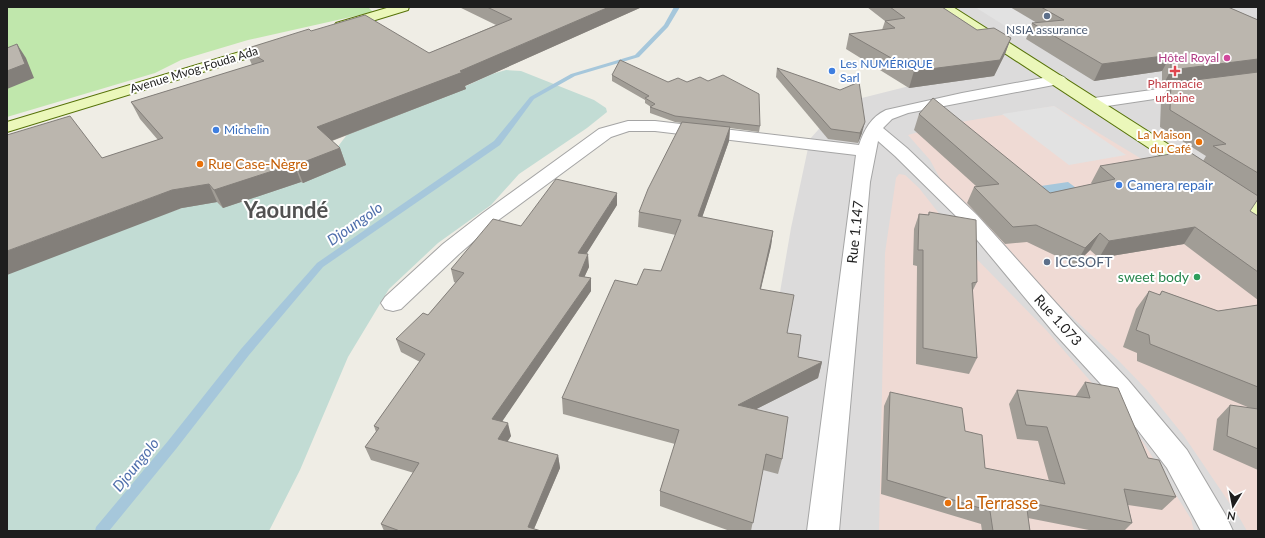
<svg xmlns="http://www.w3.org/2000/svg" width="1265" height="538" font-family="Lato,sans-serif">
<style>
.residential{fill:#dcdbdb}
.commercial{fill:#efdad4}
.grass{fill:#c0e7ac}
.wetland{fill:#c2dcd4}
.parking{fill:#e2e2e2}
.water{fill:#a6c7db}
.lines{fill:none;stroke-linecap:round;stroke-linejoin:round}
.stream{fill:#a6c7db;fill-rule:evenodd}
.street-casing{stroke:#a5a5a5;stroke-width:2}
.secondary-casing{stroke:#567208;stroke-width:2}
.street{fill:#fff;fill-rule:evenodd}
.secondary{fill:#ebf7ba;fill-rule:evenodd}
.wall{fill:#a19d96}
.shaded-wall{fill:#837f7a}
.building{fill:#bbb6ae;stroke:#837f7a}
.service-dot{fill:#5c6f8a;stroke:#fff;stroke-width:1.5}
.hotel-dot{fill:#d1479c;stroke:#fff;stroke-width:1.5}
.shop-dot{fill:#3f7fe0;stroke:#fff;stroke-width:1.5}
.health-dot{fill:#e0444e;stroke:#fff;stroke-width:1.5}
.food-dot{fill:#e8710a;stroke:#fff;stroke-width:1.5}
.leisure-dot{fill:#2e9e5b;stroke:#fff;stroke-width:1.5}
.labels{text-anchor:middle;stroke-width:4;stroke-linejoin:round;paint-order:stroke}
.far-service-label{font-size:12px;fill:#4e5e75;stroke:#fff}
.far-hotel-label{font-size:12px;fill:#b23c85;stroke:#fff;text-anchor:end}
.far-shop-label{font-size:12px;fill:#366cbe;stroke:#fff;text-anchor:start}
.far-street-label{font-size:12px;fill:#1e1e1e;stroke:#fff}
.far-health-label{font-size:12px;fill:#be3a42;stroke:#fff}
.far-food-label{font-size:12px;fill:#c56008;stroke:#fff;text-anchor:end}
.food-label{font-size:14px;fill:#c56008;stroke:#fff;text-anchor:start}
.shop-label{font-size:14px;fill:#366cbe;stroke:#fff;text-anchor:start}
.street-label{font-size:14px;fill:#1e1e1e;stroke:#fff}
.service-label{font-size:14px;fill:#4e5e75;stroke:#fff;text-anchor:start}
.leisure-label{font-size:14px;fill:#27864d;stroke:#fff;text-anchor:end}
.water-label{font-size:15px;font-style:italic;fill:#4e6eab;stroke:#fff}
.near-food-label{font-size:17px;fill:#c56008;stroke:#fff;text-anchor:start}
.town-label{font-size:22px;font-weight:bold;fill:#515151;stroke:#fff}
</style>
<rect width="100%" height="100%" fill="#efede5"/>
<polygon class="residential" points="907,7 1258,7 1258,531 729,531 779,298 791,228 810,139 842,103 965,72"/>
<g class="commercial">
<polygon points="1054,106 1150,164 1258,239 1258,531 1247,531 1239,517 1184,436 1147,390 1118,360 993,243 948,193 930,160 908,135 943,125"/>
<polygon points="899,174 905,175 919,188 967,249 1047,331 1143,442 1191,519 1194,531 879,531 885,253 896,178"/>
</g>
<polygon class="grass" points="7,7 368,7 373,12 248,40 181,60 155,73 7,117"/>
<polygon class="wetland" points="506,70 521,71 594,100 606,108 607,112 587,128 519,174 491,205 438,243 389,289 348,357 300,470 269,531 7,531 7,268 330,157 349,132 453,92 492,74"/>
<g class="parking">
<polygon points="975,7 1010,7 1058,35 1026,39"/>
<polygon points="1054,106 1126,155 1069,165 1002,114"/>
</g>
<polygon class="water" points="1068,182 1079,190 1045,196 1034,187"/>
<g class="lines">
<polygon class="stream" points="674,7 680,7 668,27 639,57 575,76 534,99 500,145 323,267 249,355 176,449 109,531 95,531 96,527 168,441 241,349 317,263 494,141 530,97 571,74 635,55 664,25"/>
<g class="street-casing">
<g id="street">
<path d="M1059,75L1064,77L1067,80L1064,83L908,113L892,119L883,128L907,148L977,215L1073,322L1128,380L1187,450L1225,514L1233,531H1201L1167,468L1110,394L1055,334L963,223L895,156L878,141L870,182L839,531H807L856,155L655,131H629L611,137L497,221L459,254L401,309L393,311L385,309L381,303L385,297L443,244L483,213L599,129L628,121H655L859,145C864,130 871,117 886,110L962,93Z"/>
<polygon points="1195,84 1201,86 1203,89 1201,92 1094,108 1088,106 1086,103 1088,100 1094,98"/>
</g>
</g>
<g class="secondary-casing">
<g id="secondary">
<polygon points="390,7 409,7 408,10 346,29 336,29 334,26 336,23"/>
<polygon points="938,7 953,7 1204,167 1206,171 1204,175 1197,177 1190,175 939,10"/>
<polygon points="276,41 281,42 283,45 281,48 7,132 7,122"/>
<polygon points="1227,185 1234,187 1258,202 1258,217 1251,215 1220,195 1217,191 1220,187"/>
</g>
</g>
<use href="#street" class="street"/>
<use href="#secondary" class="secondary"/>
</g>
<g class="wall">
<polygon points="459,7 642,7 465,86 466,89 332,141 340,148 346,165 303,183 301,182 223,208 217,202 182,208 102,158 158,140 140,119 131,102 252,65 245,49 311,31 429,53 496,25"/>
<polygon points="867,7 942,7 977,30 1011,38 1005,54 994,76 909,88 846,49 849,34 882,30 885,21"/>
<polygon points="1010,7 1228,7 1258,20 1258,199 1250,211 1258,216 1258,300 1184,244 1099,258 1090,250 1075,265 1027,242 1005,244 967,203 974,187 976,186 914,130 919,114 1050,193 1092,184 1091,183 1100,166 1203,161 1206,156 1160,127 1161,100 1169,86 1162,87 1162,71 1094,81 1026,39 1032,23 1037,23"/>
<polygon points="777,68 862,133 858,143 828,139 776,77"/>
<polygon points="612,75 668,82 687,82 760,126 759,132 730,128 729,141 702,217 773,231 771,246 761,289 787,333 798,357 822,362 818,378 756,409 782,459 778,474 763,470 751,531 730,531 660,506 660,491 675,444 563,414 562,398 637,285 661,271 676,235 638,227 639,212 682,123 675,122 650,113 650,107 651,107 645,103 645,100 612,81"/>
<polygon points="617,205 586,254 589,267 584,277 591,278 591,291 502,421 511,436 507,442 558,455 560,468 534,529 541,531 384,531 381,524 414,473 371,460 365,447 376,432 374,426 420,362 401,352 396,339 428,315 456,283 454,282 451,269 521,226"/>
<polygon points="929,212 977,282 972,292 977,358 969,374 916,364 917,266 913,265 914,229 919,214 928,215"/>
<polygon points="1149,291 1159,295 1162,291 1218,311 1258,305 1258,470 1213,450 1217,419 1230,405 1250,408 1137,361 1137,353 1123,347 1136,309"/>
<polygon points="1085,382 1148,458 1176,497 1162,510 1128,505 1132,523 1124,531 1094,531 1028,518 1030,531 982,531 981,524 881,494 884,406 890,392 965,431 985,468 1049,481 1038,441 1017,439 1009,404 1017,390 1075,397"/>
</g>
<g class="shaded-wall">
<polygon points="609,7 642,7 465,86 466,89 323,144 317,127 460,71"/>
<polygon points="1011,38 1005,54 994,76 909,88 914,71"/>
<polygon points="17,44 26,58 34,78 7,89 7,71"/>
<polygon points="1171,55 1162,71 1094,81 1102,64"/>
<polygon points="1258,59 1258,74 1171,83 1169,86 1162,87 1171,70"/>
<polygon points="865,122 862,133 858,143 860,133"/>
<polygon points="730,127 729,141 697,232 698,216"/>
<polygon points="340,148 346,165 303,183 296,165"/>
<polygon points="294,164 301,182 223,208 214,190"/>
<polygon points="209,184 217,202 182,208 7,275 7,251 172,190"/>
<polygon points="617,193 617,205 579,266 578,253"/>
<polygon points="1195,227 1184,244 1099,258 1109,241"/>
<polygon points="773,231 771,246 757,304 760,289"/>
<polygon points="1100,233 1090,250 1075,265 1085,248"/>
<polygon points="588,254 589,267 579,289 579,276"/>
<polygon points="591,278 591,291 495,432 492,419"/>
<polygon points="822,362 818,378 735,420 738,405"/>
<polygon points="508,423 511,436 501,452 498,439"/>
<polygon points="558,455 560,468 533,531 528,527"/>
</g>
<g class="building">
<polygon points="487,7 609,7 460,71 463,72 317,127 340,148 296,165 294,164 214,190 209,184 172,190 7,251 7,135 70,116 102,158 163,138 131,102 264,61 245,49 309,29 311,31 365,15 429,53 512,19"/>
<polygon points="890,7 942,7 977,30 994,28 1011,38 1000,60 914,71 849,34 895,28 885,21 905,18"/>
<polygon points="1041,7 1228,7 1258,20 1258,59 1171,70 1171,55 1102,64 1032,23 1064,20"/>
<polygon points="17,44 25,64 7,71 7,48"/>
<polygon points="620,60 668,82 678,78 687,82 700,77 708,81 723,75 759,94 760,126 675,116 650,107 655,104 645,98 649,96 612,75"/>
<polygon points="777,68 840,90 859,82 865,122 860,133 831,129"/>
<polygon points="1258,72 1258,173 1213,146 1226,144 1170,110 1171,83"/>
<polygon points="933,98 1050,193 1115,179 1100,166 1188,151 1258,196 1258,199 1250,211 1258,216 1258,272 1195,227 1109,241 1100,233 1085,248 1036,225 1013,227 974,187 999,184 919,114"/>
<polygon points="682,122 730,127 698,216 773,231 760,289 794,295 787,333 801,335 798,357 822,362 738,405 788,417 782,459 766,454 753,523 660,491 679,430 562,398 615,280 637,285 644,269 661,271 681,220 639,212 648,189"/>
<polygon points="556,179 617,193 578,253 588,254 579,276 591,278 492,419 508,423 498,439 558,455 528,527 541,531 400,531 381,524 419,463 365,447 379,428 374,426 425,354 396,339 423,313 428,315 464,273 451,269 493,219 521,226"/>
<polygon points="929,212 976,220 977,282 972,283 977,358 923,348 923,250 918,250 919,214 929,215"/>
<polygon points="1149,291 1160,295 1162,291 1218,311 1258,305 1258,387 1150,344 1149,335 1136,330"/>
<polygon points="1085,382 1118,388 1148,458 1159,460 1176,497 1124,489 1132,523 1026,502 1030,531 993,531 990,511 887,480 890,392 962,408 965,431 982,435 985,468 1065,484 1047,427 1026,425 1017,390 1090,398"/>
<polygon points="1230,405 1258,409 1258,449 1227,436"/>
</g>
<g class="service-dot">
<circle cx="1047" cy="16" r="4"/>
<circle cx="1047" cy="262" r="4"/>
</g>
<circle class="hotel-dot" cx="1227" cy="58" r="4"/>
<g class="shop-dot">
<circle cx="832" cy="71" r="4"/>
<circle cx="216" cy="130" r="4"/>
<circle cx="1119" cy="185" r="4"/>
</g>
<path class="health-dot" d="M1173 65h4v4h4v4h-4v4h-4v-4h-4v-4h4z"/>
<g class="food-dot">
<circle cx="1199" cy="142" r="4"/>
<circle cx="200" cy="164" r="4"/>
<circle cx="948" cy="503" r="4"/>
</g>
<circle class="leisure-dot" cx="1197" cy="277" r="4"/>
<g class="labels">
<g class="far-service-label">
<text x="1047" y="34">NSIA assurance</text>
</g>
<g class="far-hotel-label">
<text x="1219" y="62">Hôtel Royal</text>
</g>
<g class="far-shop-label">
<text x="840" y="68">Les NUMÉRIQUE<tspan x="840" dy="14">Sarl</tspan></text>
<text x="224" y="134">Michelin</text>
</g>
<g class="far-street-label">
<text transform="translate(194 70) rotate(-17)" y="4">Avenue Mvog-Fouda Ada</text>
</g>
<g class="far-health-label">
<text x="1175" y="88">Pharmacie<tspan x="1175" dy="14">urbaine</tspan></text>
</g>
<g class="far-food-label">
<text x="1191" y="139">La Maison<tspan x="1191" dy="14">du Café</tspan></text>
</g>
<g class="food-label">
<text x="208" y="169">Rue Case-Nègre</text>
</g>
<g class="shop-label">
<text x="1127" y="190">Camera repair</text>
</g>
<g class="street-label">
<text transform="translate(855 232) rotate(-84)" y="5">Rue 1.147</text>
<text transform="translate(1058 320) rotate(48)" y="5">Rue 1.073</text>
</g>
<g class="service-label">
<text x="1055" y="267">ICCSOFT</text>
</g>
<g class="leisure-label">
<text x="1189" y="282">sweet body</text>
</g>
<g class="water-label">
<text transform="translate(355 224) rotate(-35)" y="5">Djoungolo</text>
<text transform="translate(136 465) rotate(-51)" y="5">Djoungolo</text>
</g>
<g class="near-food-label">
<text x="956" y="509">La Terrasse</text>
</g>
<g class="town-label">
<text x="286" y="218">Yaoundé</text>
</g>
</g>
<rect width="1265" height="538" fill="none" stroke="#1e1e1e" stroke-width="16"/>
<g transform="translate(1233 506) rotate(190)" stroke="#ffffff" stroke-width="3" paint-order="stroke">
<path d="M0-3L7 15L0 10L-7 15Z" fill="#1e1e1e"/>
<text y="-6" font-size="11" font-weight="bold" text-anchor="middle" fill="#1e1e1e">N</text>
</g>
</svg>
